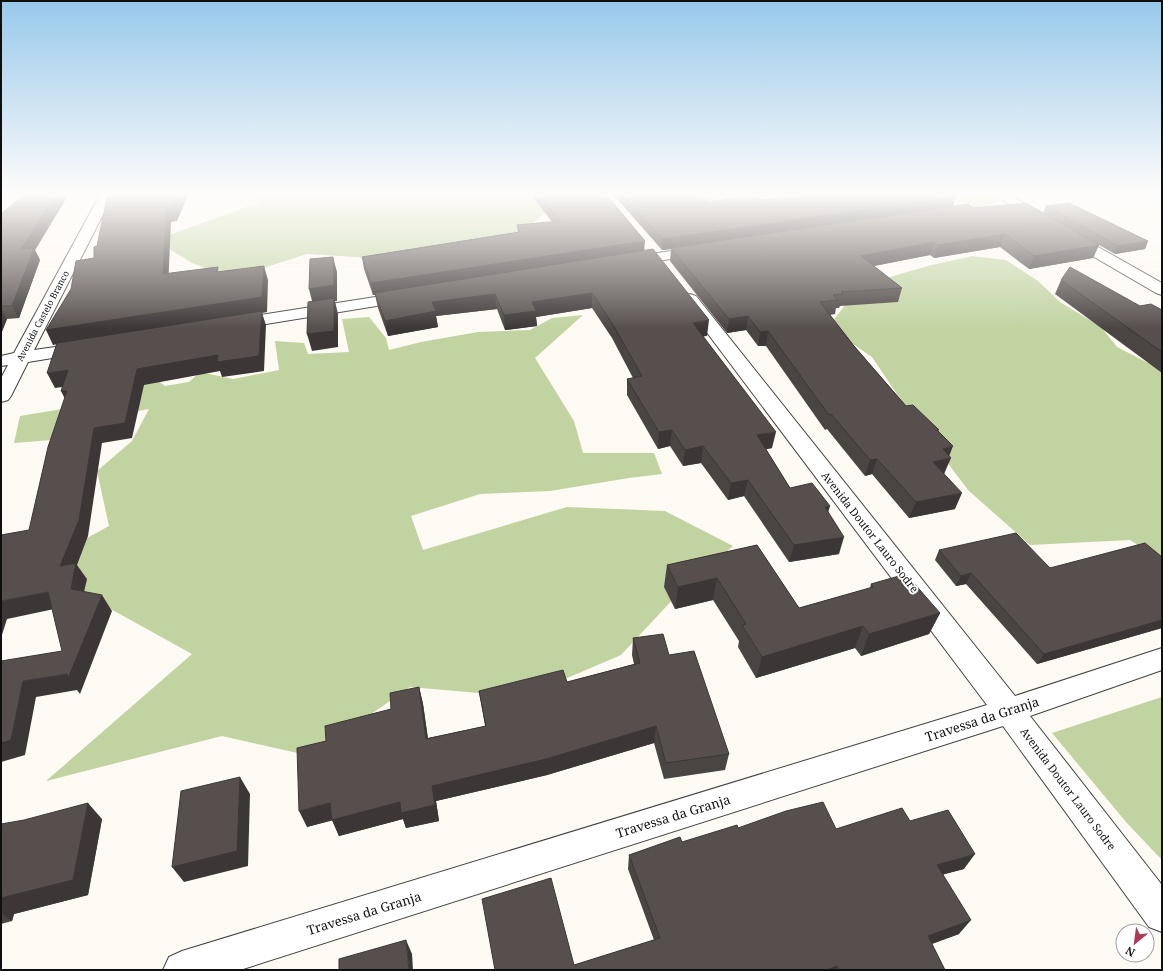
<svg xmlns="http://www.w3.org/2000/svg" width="1163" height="971" font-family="'Noto Serif',serif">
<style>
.forest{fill:#c1d3a1}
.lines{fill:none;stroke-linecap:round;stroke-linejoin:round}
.minor-casing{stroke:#424242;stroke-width:2}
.minor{fill:#fff;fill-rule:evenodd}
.wall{fill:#4a4442}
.shaded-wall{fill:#3c3736}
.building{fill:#564f4d;stroke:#3c3736}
.labels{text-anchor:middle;stroke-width:4;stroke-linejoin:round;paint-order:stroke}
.far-street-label{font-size:9px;fill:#0f0f0f;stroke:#fff}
.street-label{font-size:11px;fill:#0f0f0f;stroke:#fff}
.near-street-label{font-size:13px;fill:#0f0f0f;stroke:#fff}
</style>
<rect width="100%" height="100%" fill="#fdf9f3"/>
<g class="forest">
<polygon points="239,193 530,193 549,209 518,237 371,258 307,254 232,278 192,263 155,240 261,202"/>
<polygon points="687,193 879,193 711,211"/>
<polygon points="940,193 995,193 999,196 993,204 978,209"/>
<polygon points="972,256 1006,260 1038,281 1060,302 1101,327 1117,347 1162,370 1162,561 1130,540 1030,545 968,490 905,406 872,357 828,327 849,300 862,285 928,266"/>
<polygon points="583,315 535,358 574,421 583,453 654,453 662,474 629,478 550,491 480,494 411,516 423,550 567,507 665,511 733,546 676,596 621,655 523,697 410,687 311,756 222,736 46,781 192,654 89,597 66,572 65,550 109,526 97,471 132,441 149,409 58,426 51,440 14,443 20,416 99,403 151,375 165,386 189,382 200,372 233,379 279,370 275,341 304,343 308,354 349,352 342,319 369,317 386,338 389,350 421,342 478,332 530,330 552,318"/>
<polygon points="1162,697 1162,860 1126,822 1052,733"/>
</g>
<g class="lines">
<g class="minor-casing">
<g id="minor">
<polygon points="101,193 114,193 34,350 83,343 89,344 92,348 89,352 83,353 28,362 11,396 8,400 1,402 1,378 8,365 1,366 1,356 14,353"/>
<polygon points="992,193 1007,193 1043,215 1045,218 1043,221 1033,221"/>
<polygon points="1070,233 1075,234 1162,283 1162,295 1156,293 1065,240 1063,237 1065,234"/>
<polygon points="699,247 704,248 706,251 704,254 630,265 625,264 623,261 625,258 630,257"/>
<polygon points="407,292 413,294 415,297 413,300 235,329 229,328 227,324 229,320 235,319"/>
<polygon points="690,294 696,296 1015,696 1162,648 1162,670 1030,716 1162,885 1162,932 1149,927 1003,726 240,970 163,970 169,957 182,951 987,705 684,302 682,299 684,296"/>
</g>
</g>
<use href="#minor" class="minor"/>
</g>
<g class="wall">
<polygon points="27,193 65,193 67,197 35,250 40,260 19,318 7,319 1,334 1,214"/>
<polygon points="530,193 605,193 644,251 707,336 703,336 772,448 766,449 790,488 828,512 839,554 789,562 744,496 728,500 701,463 683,466 670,446 658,449 627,395 627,379 633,378 612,338 592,308 536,317 537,326 505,330 497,309 436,316 438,327 388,336 378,308 375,295 373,295 364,269 362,257 518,232 517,225 552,222"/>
<polygon points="612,193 696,193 708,202 761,200 956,197 953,207 1043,213 1046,206 1148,241 1145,249 1115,254 1099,245 1093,258 1029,269 1000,247 934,258 930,255 874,266 902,288 898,302 840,306 839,308 836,308 835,314 830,315 854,346 906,406 939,432 949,457 944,474 955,509 909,518 872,474 865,476 827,429 825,430 766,346 758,346 746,330 727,333 670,261 671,249 662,250"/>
<polygon points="1061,280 1140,306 1162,310 1162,373 1055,294"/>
<polygon points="757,545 799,608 870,588 871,584 940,613 929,634 861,656 855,648 756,678 738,647 739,641 713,600 675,609 664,587 667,565"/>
<polygon points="939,550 1050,568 1162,557 1162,628 1037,664 966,584 956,586 935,560"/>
<polygon points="633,638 669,655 729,754 725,770 664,779 654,743 547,775 436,801 439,821 406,828 403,819 339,836 332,820 307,827 326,741 391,709 419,687 423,704 428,738 485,726 479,691 567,682 634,664 632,655"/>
<polygon points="102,819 88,895 14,914 12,921 1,924 1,824"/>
<polygon points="910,821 964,869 943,874 959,934 932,944 945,970 495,970 574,965 654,940 628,869 629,855 738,828 836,829"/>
</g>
<g class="shaded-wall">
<polygon points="57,193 65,193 67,197 35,250 40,260 19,318 12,306 21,249"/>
<polygon points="94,193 100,193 96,197"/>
<polygon points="179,193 189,193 177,221 171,222 168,288 163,274 166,209"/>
<polygon points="956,197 952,208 671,248 671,249 662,250 662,239"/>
<polygon points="1005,234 1000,247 934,258 938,245"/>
<polygon points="645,241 644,253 375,293 375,295 373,295 371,283"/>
<polygon points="1148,241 1145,249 1115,254 1118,246"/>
<polygon points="934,242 930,255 858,269 861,256"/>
<polygon points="1099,245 1093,258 1029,269 1034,256"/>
<polygon points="333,257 337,272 337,301 335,301 338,314 338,347 312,351 307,334 313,305 309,289"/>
<polygon points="264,266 268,280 267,312 262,313 266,325 264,371 222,377 220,371 144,385 132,438 102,443 88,536 77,565 87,579 81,605 71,589 60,566 94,428 137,369 262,313 53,345 46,330"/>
<polygon points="592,293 592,308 536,317 537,326 505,330 504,315 532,302"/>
<polygon points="495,294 497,309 436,316 438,327 388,336 385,321 432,302"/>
<polygon points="1,308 7,319 1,334"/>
<polygon points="748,316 746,330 727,333 729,319"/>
<polygon points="709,320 707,336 691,338 693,323"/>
<polygon points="768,331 766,346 758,346 760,332"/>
<polygon points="68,370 76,385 55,388 47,373"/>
<polygon points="61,391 67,391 69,407"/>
<polygon points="672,430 670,446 658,449 659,432"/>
<polygon points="776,432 772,448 754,452 757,435"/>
<polygon points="703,446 701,463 683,466 685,450"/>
<polygon points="953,446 948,459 951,458 944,474 933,462 943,449"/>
<polygon points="877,459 872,474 865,476 870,460"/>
<polygon points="748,480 744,496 728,500 731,483"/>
<polygon points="962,493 955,509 909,518 916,502"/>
<polygon points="830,506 825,523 825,507"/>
<polygon points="844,537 839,554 789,562 794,545"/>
<polygon points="971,573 966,584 956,586 961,576"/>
<polygon points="717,578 713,600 675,609 678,587"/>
<polygon points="48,592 59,608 7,619 1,638 1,601"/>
<polygon points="102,595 112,611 80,694 77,690 36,697 25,755 1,762 1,743 23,681 67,674"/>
<polygon points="940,613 929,634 861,656 869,634"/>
<polygon points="1162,620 1162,628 1037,664 1044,654"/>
<polygon points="863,626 855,648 756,678 762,657"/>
<polygon points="419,687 423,704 430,755 426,739"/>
<polygon points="656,726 654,743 547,775 436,801 439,821 406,828 403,819 339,836 332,820 432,786"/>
<polygon points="240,777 250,794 248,866 184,882 172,867"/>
<polygon points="88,803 102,819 88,895 14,914 12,921 1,913 1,898"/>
<polygon points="330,803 338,819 307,827 299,811"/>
<polygon points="975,854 964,869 927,879 937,865"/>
<polygon points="971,920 959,934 917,949 928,936"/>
<polygon points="406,940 412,954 413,970 409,970"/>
<polygon points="837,966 835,970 827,970"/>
</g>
<g class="building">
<polygon points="27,193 57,193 21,249 34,248 12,306 1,306 1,214"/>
<polygon points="108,193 179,193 172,208 166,209 163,274 218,267 217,272 264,266 262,297 46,330 71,289 76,261 94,258 94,247 97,246"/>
<polygon points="538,193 605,193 645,241 371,283 362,257 520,232 517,225 560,221"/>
<polygon points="622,193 696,193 708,202 757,196 761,200 815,193 951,193 956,197 662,239"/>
<polygon points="1026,203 1099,245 1034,256 1005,234 938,245 934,242 861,256 902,288 841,292 843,294 833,295 838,300 820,302 854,346 906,406 913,405 939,430 937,430 953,446 943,449 951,458 933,462 962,493 916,502 877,459 870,460 831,414 829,415 768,331 760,332 748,316 729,319 671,248 968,204 973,208"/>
<polygon points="1069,203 1148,241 1118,246 1046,206"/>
<polygon points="653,249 709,320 693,323 776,432 757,435 790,488 812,483 830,506 825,507 844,537 794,545 748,480 731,483 703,446 685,450 672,430 659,432 627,379 642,376 612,323 592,293 532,302 536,311 504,315 495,294 432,302 436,311 385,321 375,293"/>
<polygon points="333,257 334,285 309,289 310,259"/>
<polygon points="1070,267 1140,306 1151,304 1162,310 1162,352 1061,280"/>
<polygon points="334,298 334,331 307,334 308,302"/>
<polygon points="262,311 259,356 217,362 218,355 137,369 125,423 94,428 79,520 60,566 76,563 71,589 102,595 68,679 67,674 23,681 11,740 1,743 1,661 62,651 48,592 1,601 1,535 29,530 48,447 67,391 61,391 68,370 47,373 57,343"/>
<polygon points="1016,533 1050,568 1145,543 1162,557 1162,620 1044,654 971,573 961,576 939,550"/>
<polygon points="757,545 799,608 873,587 871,584 906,574 940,613 869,634 863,626 762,657 742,625 746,624 717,578 678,587 667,565"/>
<polygon points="663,634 669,655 694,651 729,754 666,763 656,726 546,759 432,786 435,805 401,813 400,802 332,820 330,803 299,811 297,748 326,741 325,726 391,709 390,693 419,687 426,739 486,726 479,691 563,670 567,682 640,663 633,638"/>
<polygon points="240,777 237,851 172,867 181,791"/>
<polygon points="823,802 836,829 902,808 910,821 948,810 975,854 937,865 971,920 928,936 945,970 839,970 837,966 827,970 495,970 482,899 551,878 574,965 660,938 629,855 680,837 682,842 737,825 738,828 786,811"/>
<polygon points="88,803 73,880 1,898 1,824 24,820"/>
<polygon points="406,940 409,970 339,970 339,959"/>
</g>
<linearGradient id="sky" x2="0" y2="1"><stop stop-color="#97c8eb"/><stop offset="0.59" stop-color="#fefcfa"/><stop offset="1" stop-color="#fefcfa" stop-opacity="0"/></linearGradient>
<rect width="1163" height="329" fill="url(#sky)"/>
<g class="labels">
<g class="far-street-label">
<text transform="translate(43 316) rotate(-62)" y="3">Avenida Castelo Branco</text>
</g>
<g class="street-label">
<text transform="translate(870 532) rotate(52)" y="4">Avenida Doutor Lauro Sodre</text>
<text transform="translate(1068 789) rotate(53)" y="4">Avenida Doutor Lauro Sodre</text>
</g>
<g class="near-street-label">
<text transform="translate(982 719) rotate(-18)" y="5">Travessa da Granja</text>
<text transform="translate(673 816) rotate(-17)" y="5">Travessa da Granja</text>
<text transform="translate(364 913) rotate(-17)" y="5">Travessa da Granja</text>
</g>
</g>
<rect width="1163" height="971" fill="none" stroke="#0f0f0f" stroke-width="4"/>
<g transform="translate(1135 943) rotate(209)"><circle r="19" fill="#ffffff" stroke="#9f9f9f"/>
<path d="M0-3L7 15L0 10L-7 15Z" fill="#ae3953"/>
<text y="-6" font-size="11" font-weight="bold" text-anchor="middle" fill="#0f0f0f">N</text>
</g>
</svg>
